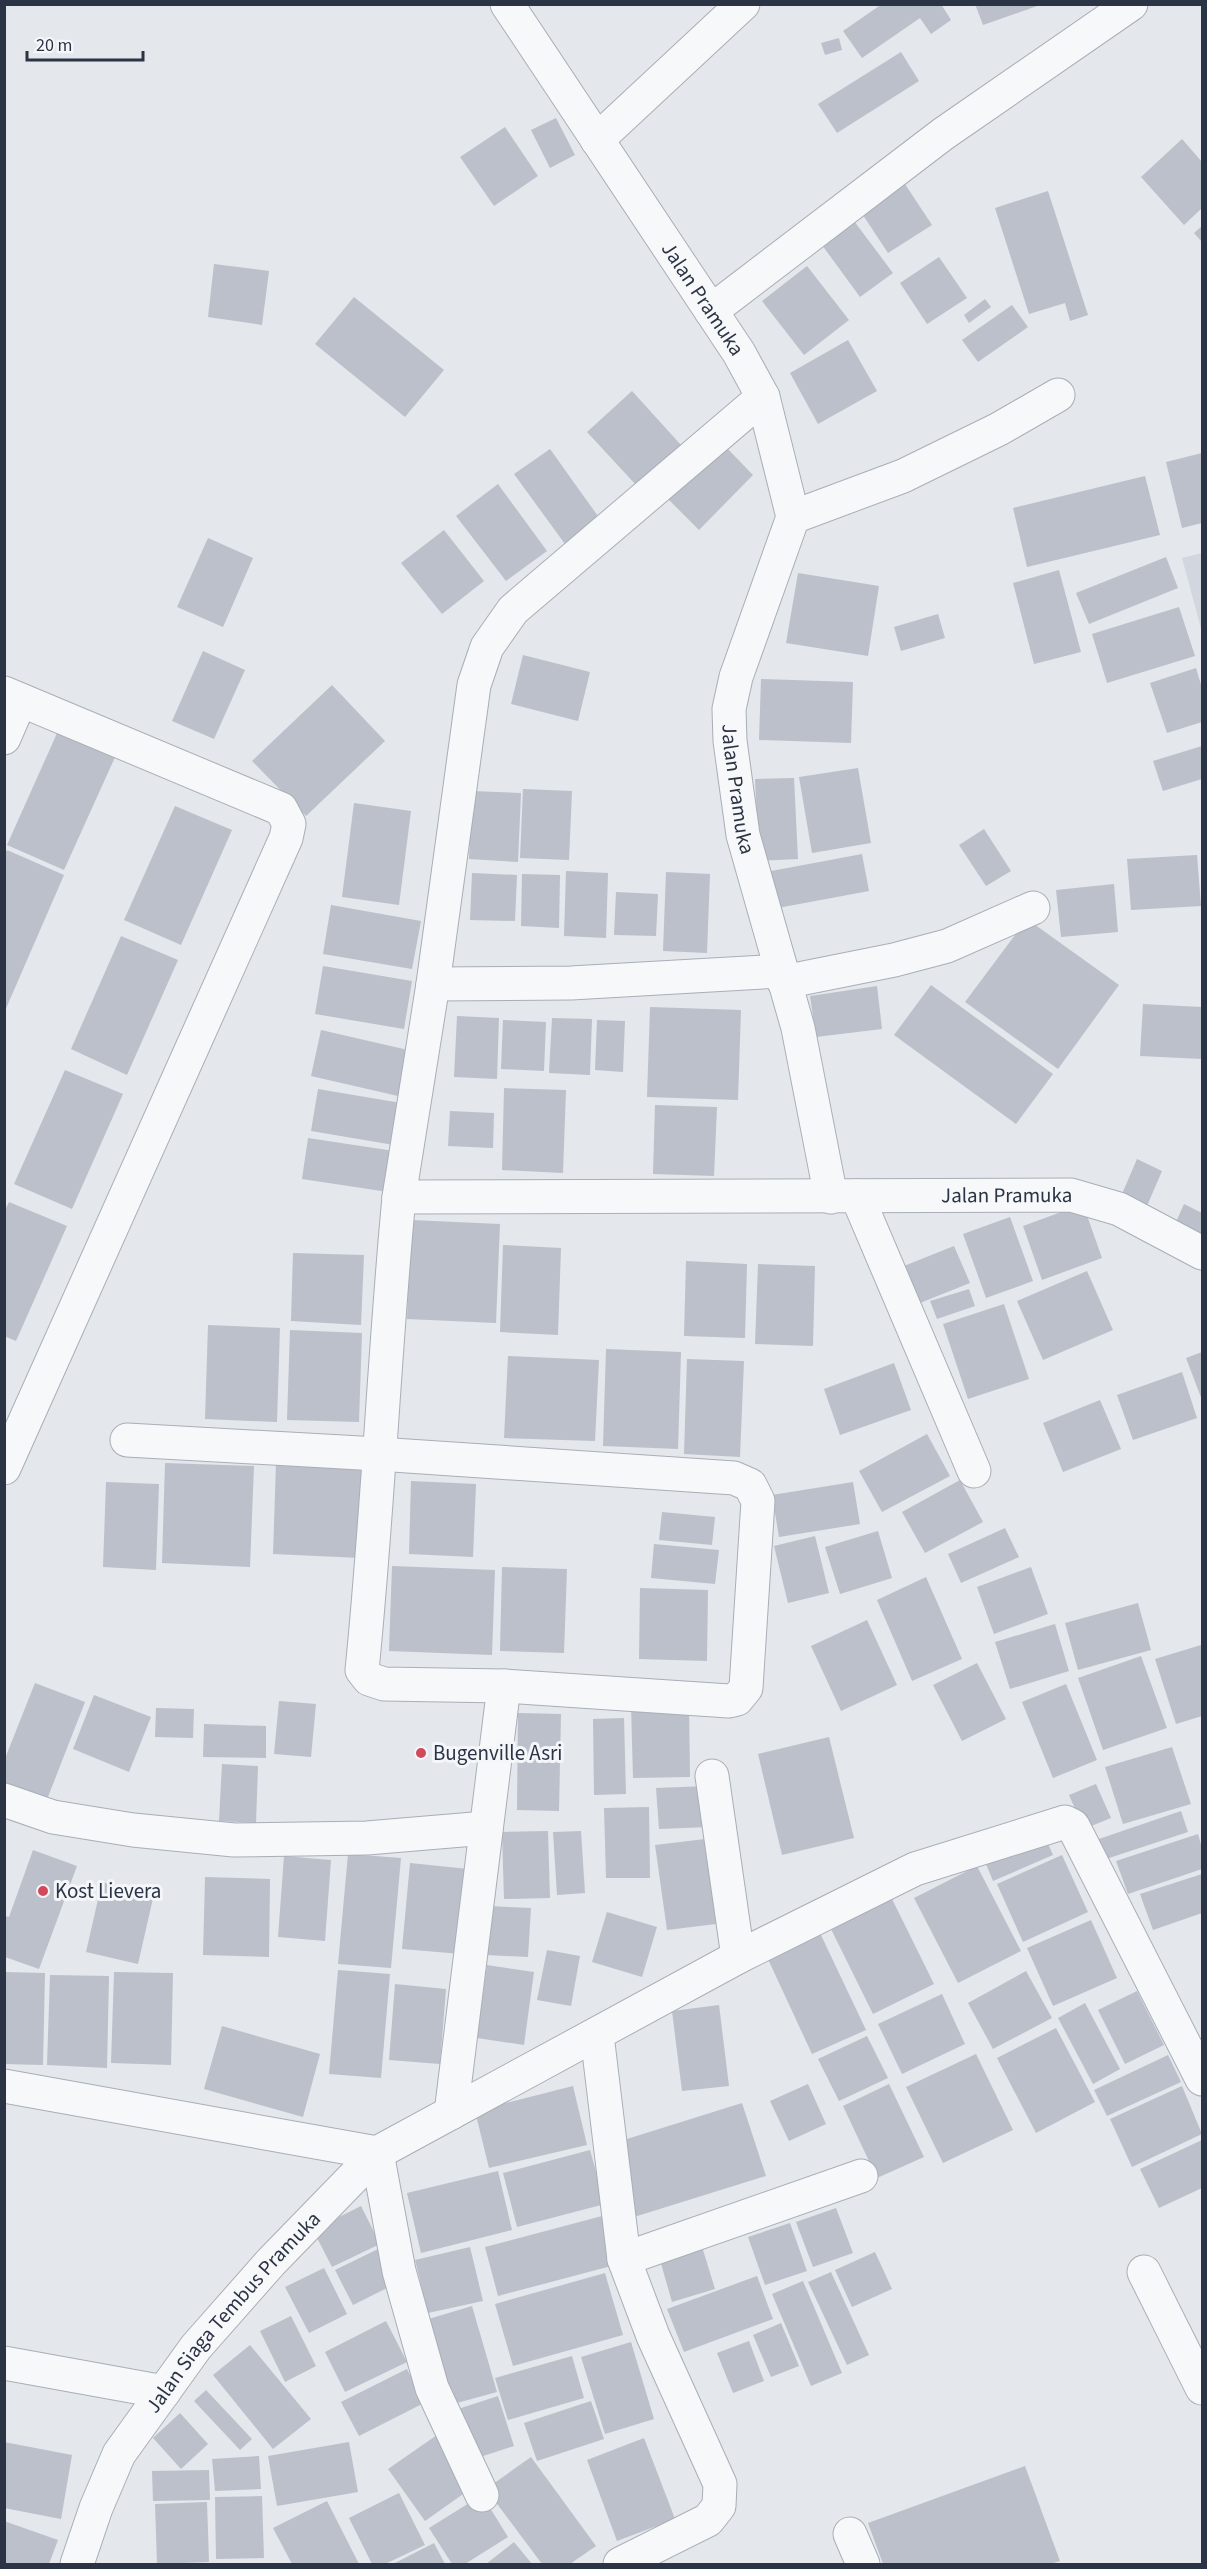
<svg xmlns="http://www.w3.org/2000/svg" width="1207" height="2569" font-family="'Source Sans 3',sans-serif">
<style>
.built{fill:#d2d6de}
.building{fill:#bbc0ca}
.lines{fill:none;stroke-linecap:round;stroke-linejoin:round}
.minor-casing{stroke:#a9aeb7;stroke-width:35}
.minor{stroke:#f7f8fa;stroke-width:33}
.poi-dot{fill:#d1495b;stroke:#f4f6f9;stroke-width:2}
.labels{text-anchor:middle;stroke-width:6;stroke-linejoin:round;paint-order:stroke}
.street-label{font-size:21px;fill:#2b3445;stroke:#f4f6f9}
.poi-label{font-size:21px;fill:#2b3445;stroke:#f4f6f9;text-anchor:start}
</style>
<rect width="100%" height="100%" fill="#e4e7ec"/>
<polygon class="built" points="1202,553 1202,632 1182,558"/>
<g class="building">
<polygon points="882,4 941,4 951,20 931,34 920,18 862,58 843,31"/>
<polygon points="975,4 1040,4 1040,5 983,25"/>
<polygon points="839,38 842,50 825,55 821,43"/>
<polygon points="901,52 919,81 837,133 818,104"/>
<polygon points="556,118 575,155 550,168 531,130"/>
<polygon points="505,127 538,176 494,206 460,157"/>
<polygon points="1182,139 1202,162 1202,208 1184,225 1141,177"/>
<polygon points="901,178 932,225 888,253 857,206"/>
<polygon points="1048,191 1088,315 1070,321 1065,303 1029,314 995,208"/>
<polygon points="854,221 893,273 860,297 822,245"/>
<polygon points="1202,226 1202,242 1194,233"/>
<polygon points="939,257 967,298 927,324 900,283"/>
<polygon points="214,264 269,271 262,325 208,317"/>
<polygon points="807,266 849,320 804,355 762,301"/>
<polygon points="354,297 444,370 405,417 315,344"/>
<polygon points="985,299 991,307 969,323 964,315"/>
<polygon points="1012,305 1028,327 978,362 962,340"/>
<polygon points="848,340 877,391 818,424 790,373"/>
<polygon points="632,391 681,445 637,486 587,432"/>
<polygon points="721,442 753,475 699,530 666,497"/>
<polygon points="550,449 600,519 565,544 514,474"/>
<polygon points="1202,453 1202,523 1182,528 1166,462"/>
<polygon points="1145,476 1160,535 1027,567 1013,508"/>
<polygon points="498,484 547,551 506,581 456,516"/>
<polygon points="444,530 484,581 442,614 401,563"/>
<polygon points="208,538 253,558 223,627 177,607"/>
<polygon points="1166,557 1178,588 1089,624 1076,593"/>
<polygon points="1059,570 1081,652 1034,664 1013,583"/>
<polygon points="798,573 879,586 868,656 786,643"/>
<polygon points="1179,607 1195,656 1107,683 1092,634"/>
<polygon points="938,614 945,638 901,651 894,627"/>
<polygon points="203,651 245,670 214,739 172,721"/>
<polygon points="523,655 590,672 578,721 511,704"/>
<polygon points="1196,668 1202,688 1202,722 1167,733 1150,683"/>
<polygon points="761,679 853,682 851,743 759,740"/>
<polygon points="332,685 385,741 306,816 252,761"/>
<polygon points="58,731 116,755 64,870 7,845"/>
<polygon points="1202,746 1202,779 1163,791 1153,761"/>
<polygon points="858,768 871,843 812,853 799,777"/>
<polygon points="794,778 798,859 759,861 755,779"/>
<polygon points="523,789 572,791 569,860 520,858"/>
<polygon points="472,791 521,793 518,862 469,859"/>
<polygon points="354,803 411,811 399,905 342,897"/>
<polygon points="175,806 232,830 181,945 124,920"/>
<polygon points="984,829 1011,871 986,886 959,845"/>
<polygon points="7,850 64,875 4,1013 4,856"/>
<polygon points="862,854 869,891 767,910 760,873"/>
<polygon points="1197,855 1201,906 1131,910 1127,859"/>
<polygon points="566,871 608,873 606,938 564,936"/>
<polygon points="666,872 710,874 707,953 663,951"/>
<polygon points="472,873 517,875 515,921 470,920"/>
<polygon points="522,874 560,875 559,928 521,926"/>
<polygon points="1114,884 1118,932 1061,937 1056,890"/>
<polygon points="616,892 658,894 656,936 614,935"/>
<polygon points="331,905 421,921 412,969 323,954"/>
<polygon points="1027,919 1119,985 1058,1069 965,1002"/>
<polygon points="121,936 178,960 127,1075 71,1049"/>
<polygon points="323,966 412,981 404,1029 315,1014"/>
<polygon points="931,985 1053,1074 1016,1124 894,1035"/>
<polygon points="877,986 882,1029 816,1037 810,996"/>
<polygon points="1143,1004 1202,1007 1202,1059 1140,1056"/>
<polygon points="650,1007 741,1010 738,1100 647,1097"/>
<polygon points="457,1016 499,1018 497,1079 454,1077"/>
<polygon points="552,1018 592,1019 590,1075 549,1073"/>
<polygon points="503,1020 546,1022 544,1071 501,1069"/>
<polygon points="597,1020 625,1021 623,1072 595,1070"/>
<polygon points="321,1030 408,1050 398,1096 311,1076"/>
<polygon points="65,1070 123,1094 72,1209 14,1184"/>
<polygon points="504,1088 566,1090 563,1173 502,1170"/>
<polygon points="318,1089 401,1103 394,1145 311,1131"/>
<polygon points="655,1105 717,1107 714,1176 653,1174"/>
<polygon points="450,1111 494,1113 493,1148 448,1146"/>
<polygon points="308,1138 394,1151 388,1192 302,1179"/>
<polygon points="1137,1159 1162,1171 1144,1213 1119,1201"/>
<polygon points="9,1202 67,1226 16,1341 4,1336 4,1212"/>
<polygon points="1083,1204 1102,1258 1042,1280 1023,1226"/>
<polygon points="1184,1204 1202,1213 1202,1243 1173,1229"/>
<polygon points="1010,1217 1033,1281 986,1298 963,1234"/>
<polygon points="411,1220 500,1224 496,1323 407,1319"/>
<polygon points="503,1245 561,1248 558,1335 500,1332"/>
<polygon points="954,1246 970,1283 915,1305 899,1268"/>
<polygon points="293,1253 364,1255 361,1325 291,1321"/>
<polygon points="686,1261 747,1264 745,1338 684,1336"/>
<polygon points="758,1264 815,1266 813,1346 755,1344"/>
<polygon points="1087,1271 1113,1330 1043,1360 1017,1301"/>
<polygon points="969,1289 975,1306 937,1319 930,1301"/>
<polygon points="1004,1304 1029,1379 968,1399 943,1324"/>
<polygon points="208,1325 280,1328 277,1422 205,1419"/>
<polygon points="290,1330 362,1333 359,1422 287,1420"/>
<polygon points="606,1349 681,1352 678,1449 603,1446"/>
<polygon points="1202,1352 1202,1400 1186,1358"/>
<polygon points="508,1356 599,1360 595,1441 504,1438"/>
<polygon points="687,1359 744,1361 740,1457 684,1454"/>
<polygon points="894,1363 911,1410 840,1435 824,1389"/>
<polygon points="1182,1372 1197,1418 1133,1440 1117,1395"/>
<polygon points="1100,1400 1121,1449 1063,1472 1043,1423"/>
<polygon points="927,1434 950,1476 882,1512 859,1471"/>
<polygon points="165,1463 254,1466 250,1567 162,1563"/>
<polygon points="276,1463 364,1467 360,1558 273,1554"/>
<polygon points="960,1480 983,1522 925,1553 902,1512"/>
<polygon points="411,1481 476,1484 473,1557 409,1554"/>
<polygon points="106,1482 159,1484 156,1570 103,1567"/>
<polygon points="853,1482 860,1524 779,1537 772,1495"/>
<polygon points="662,1512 715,1517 712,1545 659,1540"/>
<polygon points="1005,1528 1019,1557 961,1583 948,1554"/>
<polygon points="878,1531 892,1578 840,1594 825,1547"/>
<polygon points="815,1536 829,1593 788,1603 774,1546"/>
<polygon points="654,1544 719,1550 715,1584 651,1578"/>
<polygon points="392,1566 495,1570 492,1655 389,1651"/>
<polygon points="502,1567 567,1569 564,1653 500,1651"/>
<polygon points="1031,1567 1048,1614 994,1634 977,1587"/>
<polygon points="926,1577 962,1659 912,1681 877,1600"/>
<polygon points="640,1588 708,1590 707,1661 639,1659"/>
<polygon points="1138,1603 1151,1650 1078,1670 1065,1623"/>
<polygon points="867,1620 897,1685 841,1711 811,1646"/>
<polygon points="1055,1624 1069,1671 1010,1689 995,1642"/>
<polygon points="1201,1645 1202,1716 1176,1724 1155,1659"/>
<polygon points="1141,1656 1167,1728 1103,1750 1078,1678"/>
<polygon points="977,1663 1006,1719 962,1741 933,1685"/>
<polygon points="35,1683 85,1702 46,1802 4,1786 4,1761"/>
<polygon points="1066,1684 1097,1760 1053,1778 1022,1702"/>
<polygon points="94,1695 151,1717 129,1772 73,1749"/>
<polygon points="279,1701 316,1704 311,1757 274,1754"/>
<polygon points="631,1705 689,1705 690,1777 633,1778"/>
<polygon points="156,1708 194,1709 193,1738 155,1737"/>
<polygon points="518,1713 561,1714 559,1811 517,1810"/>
<polygon points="624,1718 626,1794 594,1795 593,1719"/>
<polygon points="204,1724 266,1726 266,1758 203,1757"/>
<polygon points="829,1737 854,1838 782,1855 758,1754"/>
<polygon points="1172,1747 1191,1804 1123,1824 1105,1767"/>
<polygon points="222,1764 258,1766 256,1823 219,1821"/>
<polygon points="1096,1784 1111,1818 1084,1829 1069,1795"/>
<polygon points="707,1786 709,1827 659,1829 656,1788"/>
<polygon points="649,1807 650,1878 606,1878 604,1808"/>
<polygon points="1181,1811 1188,1832 1100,1861 1093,1841"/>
<polygon points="548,1831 550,1898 504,1899 502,1832"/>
<polygon points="581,1831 585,1893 557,1895 553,1832"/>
<polygon points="1198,1834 1202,1848 1202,1869 1128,1894 1116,1861"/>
<polygon points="705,1839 716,1924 667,1930 655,1845"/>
<polygon points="1046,1839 1053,1855 993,1881 986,1864"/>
<polygon points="33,1850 77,1866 39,1969 5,1957 5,1916 9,1917"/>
<polygon points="348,1854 401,1858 391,1968 338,1964"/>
<polygon points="1062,1855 1088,1912 1023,1942 997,1884"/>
<polygon points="284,1856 331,1860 325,1941 278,1937"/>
<polygon points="410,1863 468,1869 461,1954 402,1949"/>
<polygon points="977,1866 1021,1951 958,1983 914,1898"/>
<polygon points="1202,1874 1202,1913 1153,1930 1140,1894"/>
<polygon points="205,1877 270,1879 269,1957 203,1955"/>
<polygon points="102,1882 154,1894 138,1964 86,1952"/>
<polygon points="892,1899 934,1984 873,2014 831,1929"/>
<polygon points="489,1906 531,1908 528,1957 486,1955"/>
<polygon points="607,1912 657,1927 642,1977 592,1962"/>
<polygon points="1091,1920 1117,1978 1053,2006 1027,1948"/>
<polygon points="820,1933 866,2030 812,2054 767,1957"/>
<polygon points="547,1950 580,1956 571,2006 537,2000"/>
<polygon points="487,1965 534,1972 524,2045 477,2038"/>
<polygon points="338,1970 390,1974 381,2078 329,2074"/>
<polygon points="1026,1971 1052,2018 993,2049 968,2003"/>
<polygon points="4,1972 45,1973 43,2065 4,2064"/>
<polygon points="114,1972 173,1973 171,2065 111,2063"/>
<polygon points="50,1975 109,1976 107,2068 47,2065"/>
<polygon points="395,1984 446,1989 440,2064 389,2060"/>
<polygon points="1137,1991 1164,2045 1125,2064 1098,2010"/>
<polygon points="942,1994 965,2044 902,2074 878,2024"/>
<polygon points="1085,2003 1120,2069 1093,2084 1058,2018"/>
<polygon points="719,2005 729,2086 682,2091 672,2011"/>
<polygon points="222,2026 320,2054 303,2117 204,2089"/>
<polygon points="1056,2028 1095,2102 1036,2133 997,2058"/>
<polygon points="867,2036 888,2078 839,2101 818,2059"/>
<polygon points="976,2054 1013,2130 943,2163 906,2087"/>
<polygon points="1168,2055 1181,2082 1107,2116 1094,2090"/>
<polygon points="808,2084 826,2124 789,2141 770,2101"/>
<polygon points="889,2084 924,2157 877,2178 843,2106"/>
<polygon points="573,2086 587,2145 489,2168 475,2111"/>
<polygon points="1182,2086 1202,2134 1132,2167 1110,2119"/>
<polygon points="742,2103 766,2176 634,2217 611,2144"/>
<polygon points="1202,2140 1202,2188 1159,2208 1140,2169"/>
<polygon points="590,2150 605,2204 517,2227 503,2173"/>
<polygon points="498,2171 512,2230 421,2253 407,2193"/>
<polygon points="361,2206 380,2244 332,2267 313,2230"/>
<polygon points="836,2208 853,2253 813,2267 796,2222"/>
<polygon points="602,2216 615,2265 498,2296 485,2247"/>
<polygon points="790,2223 807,2271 765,2285 748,2237"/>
<polygon points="700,2240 715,2289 672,2302 658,2253"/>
<polygon points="470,2247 483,2301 428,2313 415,2260"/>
<polygon points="378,2249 395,2284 353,2305 335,2270"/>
<polygon points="875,2252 892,2289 852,2307 835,2270"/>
<polygon points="324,2268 347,2314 309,2333 285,2287"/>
<polygon points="831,2272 869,2355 847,2365 808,2282"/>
<polygon points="605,2273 623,2335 513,2366 495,2304"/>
<polygon points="757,2276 773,2319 684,2352 667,2309"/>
<polygon points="803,2281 842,2373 811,2386 772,2294"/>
<polygon points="472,2306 497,2392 446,2406 422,2321"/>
<polygon points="291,2316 316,2366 285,2382 260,2331"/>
<polygon points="386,2321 407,2362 345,2392 325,2352"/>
<polygon points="781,2323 799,2366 771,2377 753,2335"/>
<polygon points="749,2341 764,2381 733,2393 717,2353"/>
<polygon points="631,2342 654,2419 605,2434 581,2357"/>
<polygon points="250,2345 311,2419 273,2449 213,2375"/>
<polygon points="572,2356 584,2398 508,2420 495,2378"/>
<polygon points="407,2369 424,2403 359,2436 341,2402"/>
<polygon points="206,2390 252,2439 240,2450 194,2401"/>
<polygon points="498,2396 514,2446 468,2461 452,2411"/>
<polygon points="591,2401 604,2439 537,2461 524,2423"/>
<polygon points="180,2413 208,2444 181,2469 153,2438"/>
<polygon points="437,2435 473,2487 425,2521 388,2469"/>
<polygon points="644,2438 675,2519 617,2541 587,2460"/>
<polygon points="4,2442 72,2455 61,2519 4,2508"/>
<polygon points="349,2442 358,2492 277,2506 268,2456"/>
<polygon points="259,2456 261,2489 215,2491 212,2459"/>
<polygon points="531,2457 596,2546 570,2564 542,2564 486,2489"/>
<polygon points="1025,2466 1060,2561 1050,2564 883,2564 868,2523"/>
<polygon points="209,2470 210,2500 153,2501 152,2471"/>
<polygon points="399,2493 425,2545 385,2564 372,2564 349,2518"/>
<polygon points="482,2495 508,2537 465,2564 452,2564 429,2528"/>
<polygon points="262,2496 264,2558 216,2559 215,2497"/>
<polygon points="327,2501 359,2564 292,2564 273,2528"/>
<polygon points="207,2502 209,2562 157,2564 155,2504"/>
<polygon points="4,2521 58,2540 49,2564 4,2564"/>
<polygon points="514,2542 532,2564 486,2564"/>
<polygon points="434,2543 445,2564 393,2564"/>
</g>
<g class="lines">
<g class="minor-casing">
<g id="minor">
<path id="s1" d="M507,4L739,353L763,397L793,517L736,677L729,709L730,741L743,835L798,1028L831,1197"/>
<polyline points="597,140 743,4"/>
<polyline points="711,311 943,134 1131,4"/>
<path id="s2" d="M763,397L513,610L487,647L474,685L433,984L399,1197L1071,1195L1119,1209L1202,1253"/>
<polyline points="793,517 903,476 999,429 1058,395"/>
<polyline points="4,693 281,809 289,824 286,838 4,1468"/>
<polyline points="4,738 20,701"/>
<polyline points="784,982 894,960 947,946 1033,908"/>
<polyline points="433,984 571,983 781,971"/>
<polyline points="857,1196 974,1471"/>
<path d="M399,1197C384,1355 378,1513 362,1670L369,1679L384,1684L504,1686L451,2113"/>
<polyline points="127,1440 378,1454 734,1478 750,1485 758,1501 746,1688 737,1699 729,1701 504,1686"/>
<polyline points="712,1776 738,1957"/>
<polyline points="4,1800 53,1817 133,1830 234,1840 367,1838 486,1828"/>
<polyline points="597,2035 624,2259 653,2336 720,2484 719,2506 708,2520 620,2564"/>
<polyline points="4,2086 377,2153 399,2271 432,2388 482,2495"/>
<polyline points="624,2259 861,2176"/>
<polyline points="1144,2272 1202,2388"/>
<polyline points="4,2363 164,2392"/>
<polyline points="850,2534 863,2564"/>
<path id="s3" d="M77,2564L96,2508L119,2454L196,2347L271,2262L377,2153L738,1957L915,1869L1065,1822L1073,1826L1202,2079"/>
</g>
</g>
<use href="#minor" class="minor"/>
</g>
<g class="poi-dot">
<circle cx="421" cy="1753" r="6"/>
<circle cx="43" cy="1891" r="6"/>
</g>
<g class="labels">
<g class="street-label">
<text dy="7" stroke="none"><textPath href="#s1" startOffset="354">Jalan Pramuka</textPath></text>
<text dy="7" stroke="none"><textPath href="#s1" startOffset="876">Jalan Pramuka</textPath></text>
<text dy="7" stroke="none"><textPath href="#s2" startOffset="1539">Jalan Pramuka</textPath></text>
<text dy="7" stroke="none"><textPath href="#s3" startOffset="300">Jalan Siaga Tembus Pramuka</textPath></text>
</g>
<g class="poi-label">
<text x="433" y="1760">Bugenville Asri</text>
<text x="55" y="1898">Kost Lievera</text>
</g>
</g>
<rect width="1207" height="2569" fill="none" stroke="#2b3445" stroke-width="12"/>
<path d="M27 51v9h116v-9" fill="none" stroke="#2b3445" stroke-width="3"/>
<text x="36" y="51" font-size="18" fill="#2b3445" stroke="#f4f6f9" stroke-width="4.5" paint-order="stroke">20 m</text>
</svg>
